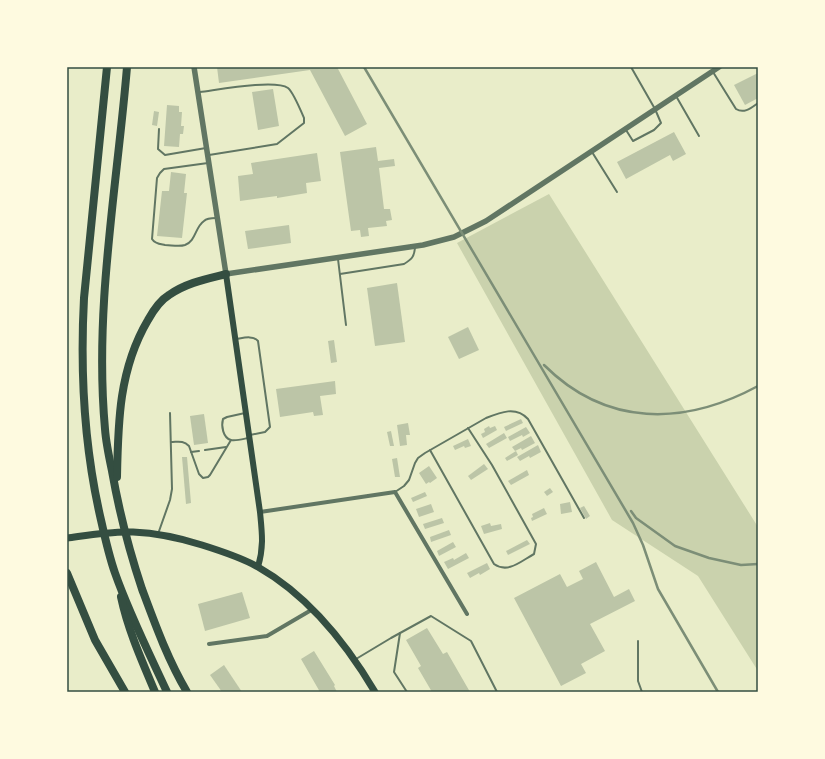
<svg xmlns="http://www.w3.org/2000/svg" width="825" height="759" font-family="'IBM Plex Sans',sans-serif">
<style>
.green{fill:#cad2ad}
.building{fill:#bcc5a7}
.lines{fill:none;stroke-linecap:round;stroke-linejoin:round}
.service{stroke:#617663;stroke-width:2}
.minor{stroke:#617663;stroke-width:4}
.tertiary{stroke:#617663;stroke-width:5.5}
.secondary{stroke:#344e41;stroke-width:6}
.primary{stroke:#344e41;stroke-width:7}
.motorway{stroke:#344e41;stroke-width:8}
.rail{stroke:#7c8e77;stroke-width:2.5}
.neatline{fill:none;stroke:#344e41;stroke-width:1.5}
</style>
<rect width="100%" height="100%" fill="#e9edc9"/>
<polygon class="green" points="549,194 758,527 758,671 698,576 612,520 457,243"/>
<g class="building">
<polygon points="217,67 337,67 367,124 345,136 310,70 219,83"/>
<polygon points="758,73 758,98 745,105 734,85"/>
<polygon points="273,89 279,126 258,130 252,92"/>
<polygon points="167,105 179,106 179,112 182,112 181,126 184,126 183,134 180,134 179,147 164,146"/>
<polygon points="154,111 159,112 157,126 152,125"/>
<polygon points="674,132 686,154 673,161 670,155 626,179 617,162"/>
<polygon points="376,147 378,161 394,159 395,166 379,168 384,209 390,209 392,220 386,221 387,226 368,228 369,236 361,237 360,230 351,231 340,152"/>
<polygon points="317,153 321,181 306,183 307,193 277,198 277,196 240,201 238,176 253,174 251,163"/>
<polygon points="171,172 186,174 184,193 187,193 182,238 157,236 162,191 169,191"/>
<polygon points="289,225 291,243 248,249 245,231"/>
<polygon points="397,283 405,342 375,346 367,288"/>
<polygon points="468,327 479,350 459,359 448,337"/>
<polygon points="334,340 337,362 331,363 328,341"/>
<polygon points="335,381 336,394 320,396 323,415 314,416 313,412 280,417 276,389"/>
<polygon points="204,414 208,443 194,445 190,416"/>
<polygon points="521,419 523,423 506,431 504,427"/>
<polygon points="408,423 410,435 406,435 407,445 400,446 397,425"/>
<polygon points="489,426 490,428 495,426 497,430 483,438 481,434 485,432 484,429"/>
<polygon points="526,427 530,433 523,437 522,435 510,441 508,437"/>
<polygon points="391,431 394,446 390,446 387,432"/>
<polygon points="504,433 507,438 489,448 486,444"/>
<polygon points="531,436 535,443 522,450 521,448 515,451 512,447"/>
<polygon points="468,439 471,446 465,448 464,446 455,450 453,446"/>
<polygon points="538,445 541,452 530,458 529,456 520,461 517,457"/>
<polygon points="516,451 518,455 507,461 505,458"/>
<polygon points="182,457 187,457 191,503 186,504"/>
<polygon points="397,458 400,477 395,477 392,459"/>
<polygon points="484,464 488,469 471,480 468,476"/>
<polygon points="429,466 437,478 430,483 429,482 426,484 419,473"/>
<polygon points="527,470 529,475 511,485 508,481"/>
<polygon points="550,488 553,492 547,496 544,492"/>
<polygon points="425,492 427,496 413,502 411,498"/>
<polygon points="570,502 572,512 561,514 560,504"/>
<polygon points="431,504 434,512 419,517 416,509"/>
<polygon points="584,506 590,516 586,519 580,508"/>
<polygon points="544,508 547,514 532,521 531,518 533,517 532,514"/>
<polygon points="442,518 444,523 425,529 423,524"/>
<polygon points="490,523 491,526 501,524 502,529 484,534 481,526"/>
<polygon points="449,530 451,535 431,542 430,537"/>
<polygon points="527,540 530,544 508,555 506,551"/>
<polygon points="453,542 456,547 439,556 437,551"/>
<polygon points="466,553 469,558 448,569 444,562 453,558 454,560"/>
<polygon points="596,562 614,597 629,589 635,601 590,624 605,651 581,664 586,673 561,686 514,598 560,574 567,587 583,579 579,571"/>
<polygon points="487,563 490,569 480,575 479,573 470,578 467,573"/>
<polygon points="242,592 250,618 205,631 198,604"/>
<polygon points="427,628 443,654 447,652 470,692 432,692 418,668 421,666 406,640"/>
<polygon points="314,651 335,685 334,686 337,692 320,692 301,659"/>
<polygon points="224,665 242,692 222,692 210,675"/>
</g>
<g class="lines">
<g class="service">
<path d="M713,72L736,109C744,114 751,108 758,103"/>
<path d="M200,92C217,90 275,79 288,88C293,92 301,111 304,118V123L277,144L209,155"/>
<polyline points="676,96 699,136"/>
<polyline points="159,129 158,149 165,155 206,148"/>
<polyline points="626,130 633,141 654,130 661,123 655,109 631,67"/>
<polyline points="592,152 617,192"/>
<path d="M208,163L164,169L160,173L157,178L152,239C155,244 160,244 165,245C171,245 179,247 185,245C196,241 195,227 204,221C207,218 212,218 216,218"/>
<polyline points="338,259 346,325"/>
<path d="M340,274L404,264C412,259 414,257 415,248"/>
<path d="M236,339C243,338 253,335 258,341L270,427L265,432L250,435"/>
<path d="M245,413L227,417L223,419C221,426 223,438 231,440C236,441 243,439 248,438"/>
<path d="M171,442C178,442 183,440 189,446L199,474L203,478L208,477L210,475L231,440"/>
<polyline points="205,450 226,447"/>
<path d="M430,450L494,564C508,574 521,561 534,554L536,544L492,465L468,428"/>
<polyline points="191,452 199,451"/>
<path d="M395,492L404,486L409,480L415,463L418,458L425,453L486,418C501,412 516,406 528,419L584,518"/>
<polyline points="158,534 170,500 172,489 170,413"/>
<polyline points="400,633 394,672 407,692"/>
<polyline points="638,641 638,681 642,692"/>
<polyline points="356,659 391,638 431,616 471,641 497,692"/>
</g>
<g class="minor">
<polyline points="260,512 395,492 467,614"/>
<polyline points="209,644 267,636 313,609"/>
</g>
<polyline class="tertiary" points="194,67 226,274 423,245 454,237 486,221 719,67"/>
<path class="secondary" d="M226,274L260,512C262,533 264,546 258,567"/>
<path class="primary" d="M67,538C89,535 111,531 133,532C156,533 180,538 202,545C218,550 244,559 258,567C309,596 346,643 375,692"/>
<g class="motorway">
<path d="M107,67L84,298C80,373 84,447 101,520C105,538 109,556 115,573C129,613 149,653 167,692"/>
<path d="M127,67C117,187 94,308 105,429C106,443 109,457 112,471C119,511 129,550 142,589C155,624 168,660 187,692"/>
<path d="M117,477C118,422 119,369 148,320C153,311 159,301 169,295C186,283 206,279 226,274"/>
<polyline points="67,573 95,640 125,692"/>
<path d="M121,597C128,630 142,661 155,692"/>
</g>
<g class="rail">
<polyline points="364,67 633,523 643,545 658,589 718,692"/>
<path d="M544,365C606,427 684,426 758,386"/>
<polyline points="631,511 636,518 675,546 709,558 741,565 758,564"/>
</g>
</g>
<rect width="825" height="759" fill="none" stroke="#fefae0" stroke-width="136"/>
<rect x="68" y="68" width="689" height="623" class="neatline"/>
</svg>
